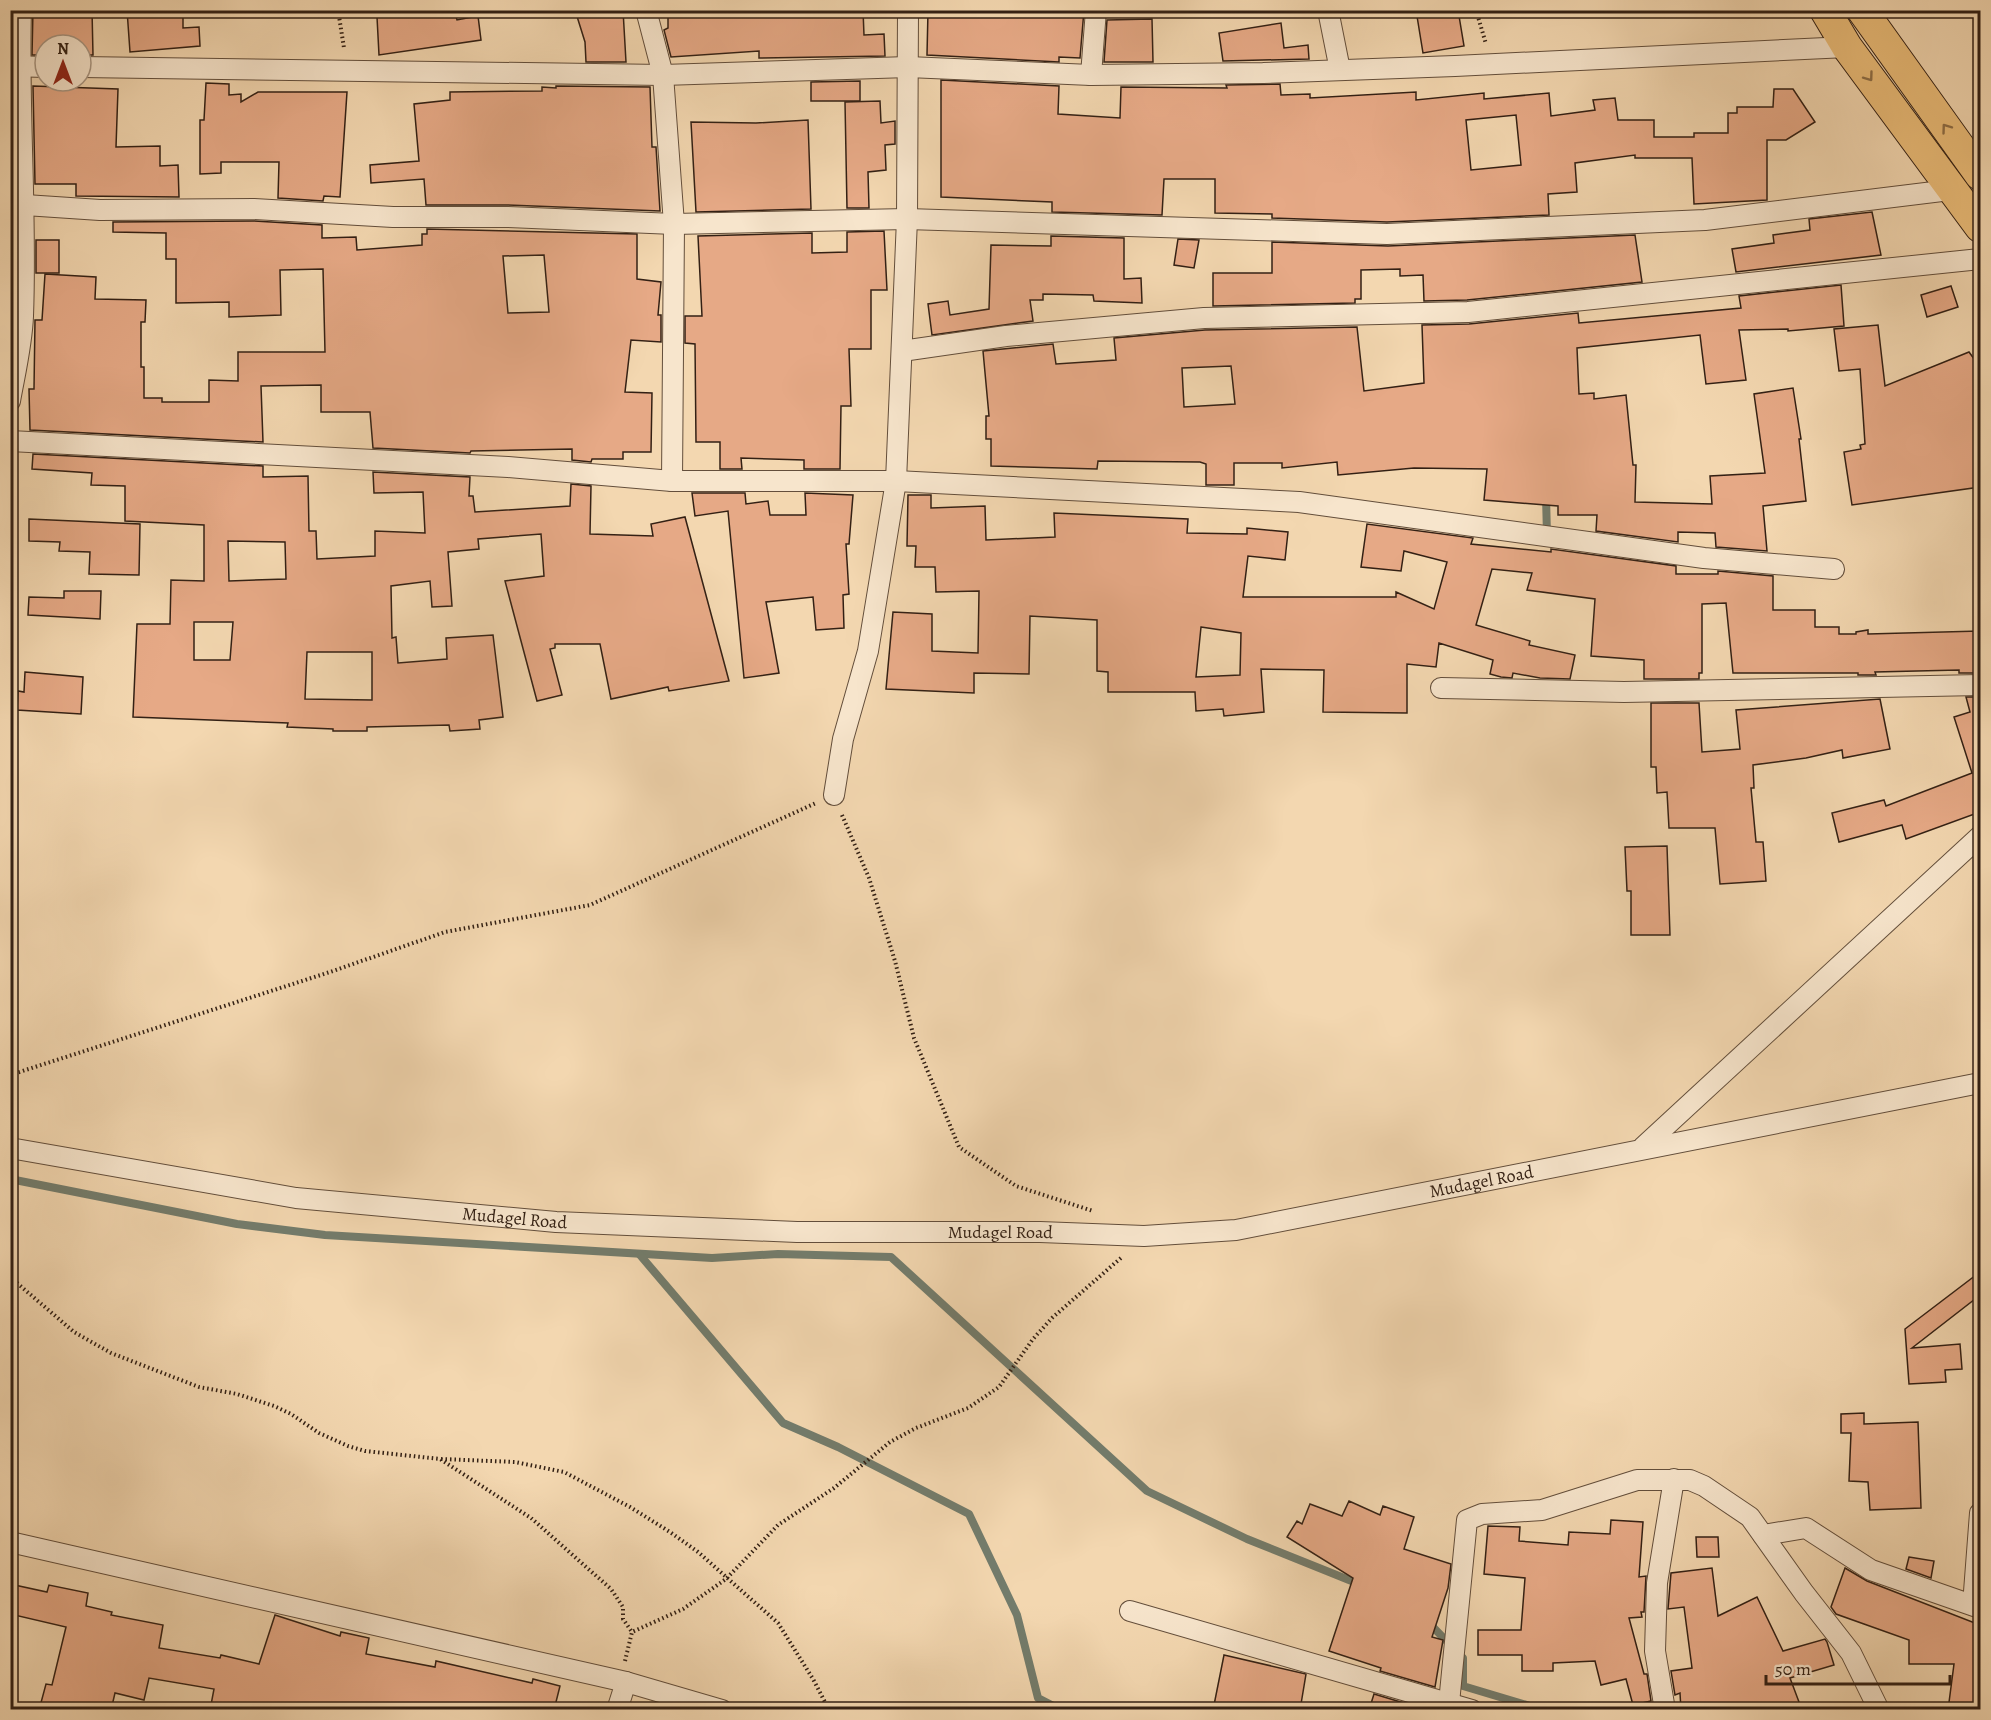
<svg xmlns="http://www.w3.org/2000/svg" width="1991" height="1720" font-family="Alegreya,serif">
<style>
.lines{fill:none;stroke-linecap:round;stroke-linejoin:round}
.stream{stroke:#737c6c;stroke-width:8}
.building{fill:#e6a986;stroke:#332014;stroke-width:1.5;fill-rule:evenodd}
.street-casing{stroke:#634e3b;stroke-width:22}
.primary-casing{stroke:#332014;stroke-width:32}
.path{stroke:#332014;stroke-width:4;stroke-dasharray:1.5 3;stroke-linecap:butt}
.street{stroke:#f7e5cc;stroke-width:20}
.primary{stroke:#eabc78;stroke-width:30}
.oneway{stroke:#8e6e46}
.labels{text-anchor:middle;stroke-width:4.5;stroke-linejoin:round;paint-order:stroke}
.street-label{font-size:18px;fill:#332014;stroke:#f7e5cc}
</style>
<rect width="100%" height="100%" fill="#f3d7b0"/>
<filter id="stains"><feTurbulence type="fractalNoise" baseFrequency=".00333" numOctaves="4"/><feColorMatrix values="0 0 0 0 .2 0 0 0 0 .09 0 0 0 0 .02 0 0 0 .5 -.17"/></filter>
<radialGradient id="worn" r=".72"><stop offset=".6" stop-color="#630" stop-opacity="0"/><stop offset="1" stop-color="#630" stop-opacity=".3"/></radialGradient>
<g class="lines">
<g class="stream">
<polyline points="1546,496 1547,535"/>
<polyline points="10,1179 237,1224 325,1235 712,1258 778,1254 891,1257 1147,1491 1247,1539 1359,1584"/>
<polyline points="640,1255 783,1423 838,1447 969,1514 1017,1615 1038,1698 1061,1710"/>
<polyline points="1427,1621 1463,1658 1463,1686 1543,1710"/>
</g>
</g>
<g class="building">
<polygon points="33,10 92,10 93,55 81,55 81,45 45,45 45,55 32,55"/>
<polygon points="127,10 183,10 183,28 199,27 200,46 130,52"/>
<polygon points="407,10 454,10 457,20 478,16 481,40 379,55 377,17 408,16"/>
<polygon points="575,10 623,10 626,62 586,62 585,42"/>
<polygon points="758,10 863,10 864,35 884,34 885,56 759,58 759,51 671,57 664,30 668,28 668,14 692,15"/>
<polygon points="1005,10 1084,10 1080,58 1059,57 1059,62 927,55 928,11"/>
<polygon points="1416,10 1458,10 1464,46 1423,53"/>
<polygon points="1152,19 1153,62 1104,62 1107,20"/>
<polygon points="1281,23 1284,48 1308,45 1309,59 1223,61 1219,33"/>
<path d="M941,80L1059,86L1058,114L1120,118L1121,87L1227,88L1226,85L1280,84L1281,95L1310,94V98L1416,92V100L1484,93V99L1549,93L1551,116L1595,110L1593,100L1615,98L1618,120H1654V137H1694V133H1728V113H1737V107H1773L1774,89H1793L1815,122L1786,140H1767V200L1694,204L1692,158H1635V155L1575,163L1577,192L1548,194L1549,215L1387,222L1272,218V214L1215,213V179H1164L1162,215L1052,212V202L941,197ZM1516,115L1521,165L1471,170L1466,120Z"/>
<polygon points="860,81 860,101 811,101 811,82"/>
<polygon points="206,83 229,84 229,95 241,94 241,102 258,92 347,92 340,197 324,196 323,201 278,198 279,162 221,162 221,173 200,174 200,120 204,120"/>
<polygon points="33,86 118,89 116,147 160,146 160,166 178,165 179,197 76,196 76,184 35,184"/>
<polygon points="556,86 650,87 652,147 656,147 660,211 508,205 426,205 424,179 371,183 370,165 419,161 414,104 450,100 450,92 542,91 542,87 556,88"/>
<polygon points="880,101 881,123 895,121 895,144 885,145 886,170 868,172 869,208 847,208 845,102"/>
<polygon points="808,120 811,209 696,212 691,122 756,123"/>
<polygon points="1872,212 1881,255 1736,272 1732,249 1774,243 1773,235 1810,230 1809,219"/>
<path d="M254,221L322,225V238L356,237L357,250L422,245V234H427V229L637,234V279L661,282L658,315H661V342L631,340L625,392L652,393L651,452H623V459H592L591,462L572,460V449L471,451L470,453L373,448L370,412H321V385L261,386L263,442L30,430L29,389H34L35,320H42L45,274L96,277L95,299L146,300L145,322H141V367H144V398H162V402H209V380L238,381V352H325L323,269L280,270L281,315L229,317V302L176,303V259H166V233L113,232V222ZM544,255L549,312L508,313L503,256Z"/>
<polygon points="884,231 887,290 871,290 871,349 849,349 851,406 841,406 840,469 804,469 804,460 741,458 742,469 720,469 720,442 696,442 695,344 685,343 685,316 702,316 698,236 812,233 812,253 847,252 847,232"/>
<polygon points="1635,235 1642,282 1467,300 1424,301 1423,275 1400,276 1400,269 1361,270 1361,299 1355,299 1355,303 1213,306 1213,273 1272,273 1272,242 1388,246"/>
<polygon points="1051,236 1124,238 1124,279 1141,278 1142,303 1094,301 1093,295 1043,294 1043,300 1030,300 1033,321 932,335 928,304 948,301 950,315 989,309 991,245 1051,246"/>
<polygon points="1178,239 1199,240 1194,268 1174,265"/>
<rect x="36" y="240" width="23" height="33"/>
<path d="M1841,285L1844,326L1788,331V329L1739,330L1746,380L1706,384L1700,335L1577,348L1579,394L1594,393V399L1626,395L1633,465H1636L1635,502L1712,504L1710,476L1765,473L1754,394L1793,388L1801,439H1799L1806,501L1763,506L1767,551L1716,547L1715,533L1678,532V542L1596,531L1597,515H1558V506L1484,500L1487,469L1414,468L1338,475L1337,462L1282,468V463H1234V485H1206V464L1200,462L1098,461L1097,469L991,466V439H986V416H989L983,351L1053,344L1056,364L1116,360L1114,338L1205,330L1357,327L1364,391L1424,383L1422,325L1469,324L1578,313L1579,323L1741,308L1739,296ZM1231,366L1235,404L1184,407L1182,368Z"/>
<polygon points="1951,286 1958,307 1927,317 1921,295"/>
<polygon points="1878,325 1885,386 1969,352 1980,367 1980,487 1852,505 1844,452 1861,449 1860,445 1865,444 1860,369 1839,371 1834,329"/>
<path d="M33,454L263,466V477L308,476L309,531H316L317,559L375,556V531L425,533L423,492L374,493L373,472L470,477L469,496H473L475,512L570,506L571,484L591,486L590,534L653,536L651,524L685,517L729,681L669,691L668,687L611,699L600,644H555V648L550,649L562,695L537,701L505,581L544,576L541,534L478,539L479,549L448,552L452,606L432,607L430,581L391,586L392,638L396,637L398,663L447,659L446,638L493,635L503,717L479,720L480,729L450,731L449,725L367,727V731H333V729L287,727L288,723L133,717L137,624H170L171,580L204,581V525L125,521V486L91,485L92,473L32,469ZM228,541L285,542L286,579L229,581ZM194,622H233L230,660H194ZM307,652H372V700L305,699Z"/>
<polygon points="692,493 745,493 746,504 768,501 770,515 806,515 805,493 853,495 849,544 846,544 849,594 843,595 844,628 816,630 813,597 766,602 779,673 744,678 728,511 695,516"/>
<path d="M908,495H931V508L985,506L986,540L1055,537L1054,513L1188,519L1187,533L1247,534V528L1288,532L1285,560L1248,556L1243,597H1396V592L1434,609L1447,562L1404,551L1401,571L1361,567L1367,524L1473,538L1471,544L1551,552V549L1676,566V574H1718V571L1773,576V610H1815V627H1839V634H1856V632L1868,630V634L1980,631V673H1959V670L1875,672L1876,675H1858V673H1733L1726,603L1702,604V673H1699V679H1644V660L1591,656L1595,599L1527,590L1532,573L1492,569L1476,625L1530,641L1529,645L1575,655L1570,679L1540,678L1513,673L1512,678L1501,677L1490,674L1493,660L1439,643L1436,667L1407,664V713L1323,712L1324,670L1261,669L1264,712L1224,716L1223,709L1196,711L1195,692H1108V672L1097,671V620L1030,616L1029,674L974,673V693L886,689L893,612L932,614V651L978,653L979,591L936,592L935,567H915L916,546H907ZM1201,627L1241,633L1240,675L1196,677Z"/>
<polygon points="29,519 140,524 139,575 89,574 90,552 59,551 60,542 29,541"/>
<polygon points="64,591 101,591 100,619 28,615 29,597 64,598"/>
<polygon points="25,672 83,677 81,714 17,710 18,691 24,692"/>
<polygon points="1966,697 1980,697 1980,812 1906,839 1902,825 1839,842 1832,813 1884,800 1886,806 1972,773 1954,717 1970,712"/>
<polygon points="1880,699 1890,749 1843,758 1842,750 1806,758 1753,765 1754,788 1751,788 1756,842 1763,842 1766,881 1720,884 1715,828 1669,828 1667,792 1657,793 1656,767 1651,767 1651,703 1699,703 1702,752 1740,749 1736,710"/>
<polygon points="1667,846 1670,935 1631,935 1631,891 1627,891 1625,847"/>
<polygon points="1980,1272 1980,1291 1975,1299 1912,1348 1960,1344 1962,1369 1945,1370 1946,1382 1909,1384 1905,1329"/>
<polygon points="1864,1413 1864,1424 1918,1422 1921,1508 1870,1510 1868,1482 1849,1481 1851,1433 1841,1433 1841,1414"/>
<polygon points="1349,1501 1380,1515 1383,1506 1414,1517 1404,1549 1451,1564 1448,1588 1432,1637 1443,1640 1435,1687 1380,1671 1381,1668 1329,1651 1353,1578 1287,1537 1297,1521 1302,1524 1310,1504 1342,1516"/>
<polygon points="1611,1520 1643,1522 1639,1577 1646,1576 1644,1612 1641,1612 1642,1617 1629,1618 1644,1674 1647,1674 1651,1701 1633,1705 1626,1679 1601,1685 1595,1661 1553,1663 1553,1671 1522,1671 1522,1655 1478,1655 1478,1630 1521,1630 1525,1578 1484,1574 1488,1526 1520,1527 1519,1541 1568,1545 1569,1532 1610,1534"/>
<polygon points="1696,1537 1718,1537 1719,1557 1697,1557"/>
<polygon points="1909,1557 1934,1561 1931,1578 1906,1569"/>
<polygon points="1712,1568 1718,1616 1757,1597 1783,1651 1825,1639 1827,1642 1834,1665 1790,1678 1802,1710 1681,1710 1680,1693 1675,1695 1671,1671 1692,1668 1684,1607 1668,1609 1671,1573"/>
<polygon points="1845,1568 1867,1581 1980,1625 1980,1710 1948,1710 1954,1664 1909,1664 1909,1640 1836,1614 1831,1607"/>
<polygon points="10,1584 47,1592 49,1585 88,1593 86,1606 112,1612 111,1615 163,1625 159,1648 220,1658 221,1655 259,1664 275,1615 340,1636 341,1632 369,1638 366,1654 435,1667 436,1661 532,1683 533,1679 560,1686 554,1710 210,1710 214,1689 149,1678 144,1700 115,1693 111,1710 39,1710 46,1684 52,1685 66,1627 10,1614"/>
<polygon points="1224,1655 1306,1674 1300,1710 1213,1710"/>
<polygon points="1374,1694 1427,1710 1369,1710"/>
</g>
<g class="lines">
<g class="street-casing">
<g id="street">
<polyline points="646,10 663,75 674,224 672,481"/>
<polyline points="1328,10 1340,70"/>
<polyline points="10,66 45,67"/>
<polyline points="81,67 663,75 908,67 1091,75 1263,73 1455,66 1847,47"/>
<polyline points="1091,75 1096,10"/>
<polyline points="25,205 100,210 254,209 393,217 508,217 674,224 907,219 1387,234 1705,220 1950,190"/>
<polyline points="902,351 1006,336 1204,318 1468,312 1980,259"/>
<path d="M10,401C15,373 22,344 23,316C27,214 18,112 21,10"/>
<polyline points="10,441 508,467 672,481 896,481 1299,502 1704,558 1834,569"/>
<polyline points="1441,688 1624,692 1980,685"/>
<polyline points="834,795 843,739 868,651 896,481 907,219 908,10"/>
<polyline points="1643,1147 1980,836"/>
<path id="s1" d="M10,1148L296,1198L556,1222L797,1232H1040L1144,1236L1236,1230L1980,1083"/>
<polyline points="1763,1535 1806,1528 1871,1570 1980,1608"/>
<polyline points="10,1542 626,1682 722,1710"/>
<polyline points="1973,1605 1980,1513"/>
<polyline points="1130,1611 1472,1710"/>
<polyline points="1449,1703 1467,1520 1482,1514 1542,1510 1637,1480 1690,1480 1704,1486 1750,1517 1804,1593 1851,1653 1879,1710"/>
<polyline points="617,1710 626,1682"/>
<polyline points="1665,1710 1655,1651 1657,1583 1674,1479"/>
</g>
</g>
<g class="primary-casing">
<g id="primary">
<polyline points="1825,10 1847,47 1980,227"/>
<polyline points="1862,10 1980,175"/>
</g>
</g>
<g class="path">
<polyline points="338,10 344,48"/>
<polyline points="1476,10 1486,44"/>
<polyline points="842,815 869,878 895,961 914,1038 959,1147 1016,1186 1093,1211"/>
<polyline points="10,1075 330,972 445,932 590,905 816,803"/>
<polyline points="10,1277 74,1332 111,1353 199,1387 237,1394 274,1406 291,1414 319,1433 348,1446 365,1451 440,1459 531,1518 611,1589 623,1607 623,1619 632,1632"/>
<polyline points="441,1459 515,1462 564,1472 630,1507 670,1532 698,1552 778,1623 813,1679 827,1706 833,1710"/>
<polyline points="625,1661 632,1632 683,1609 726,1579 778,1525 834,1488 890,1442 916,1428 968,1408 999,1387 1033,1339 1052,1318 1122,1257"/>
</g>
<use href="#street" class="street"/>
<use href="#primary" class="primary"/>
</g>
<defs><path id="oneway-chevron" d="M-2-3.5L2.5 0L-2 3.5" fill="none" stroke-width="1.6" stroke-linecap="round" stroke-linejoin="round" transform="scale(1.5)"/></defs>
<g class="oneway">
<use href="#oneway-chevron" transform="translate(1869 77) rotate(54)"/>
<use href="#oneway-chevron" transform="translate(1946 128) rotate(-126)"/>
</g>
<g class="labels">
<g class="street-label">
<text dy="6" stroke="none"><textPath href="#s1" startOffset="1482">Mudagel Road</textPath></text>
<text dy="6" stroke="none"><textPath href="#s1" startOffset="510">Mudagel Road</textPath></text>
<text dy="6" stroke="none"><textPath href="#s1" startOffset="996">Mudagel Road</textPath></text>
</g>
</g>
<rect width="1991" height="1720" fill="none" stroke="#f3d7b0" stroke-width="36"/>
<rect x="12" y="12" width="1967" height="1696" fill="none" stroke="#332014" stroke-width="3"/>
<rect x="18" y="18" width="1955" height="1684" fill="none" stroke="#332014" stroke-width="1.5"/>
<g transform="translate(63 63)"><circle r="28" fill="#f7e5cc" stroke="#a99682" stroke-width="1.5"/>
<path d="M0-4.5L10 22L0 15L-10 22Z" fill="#8f2418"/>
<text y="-9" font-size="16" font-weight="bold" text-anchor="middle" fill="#332014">N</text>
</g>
<path d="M1766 1675v9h184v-9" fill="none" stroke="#332014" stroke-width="3"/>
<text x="1775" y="1675" font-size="18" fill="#332014" stroke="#f7e5cc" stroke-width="4.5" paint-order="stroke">50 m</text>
<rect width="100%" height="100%" filter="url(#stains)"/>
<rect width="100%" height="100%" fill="url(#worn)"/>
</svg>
